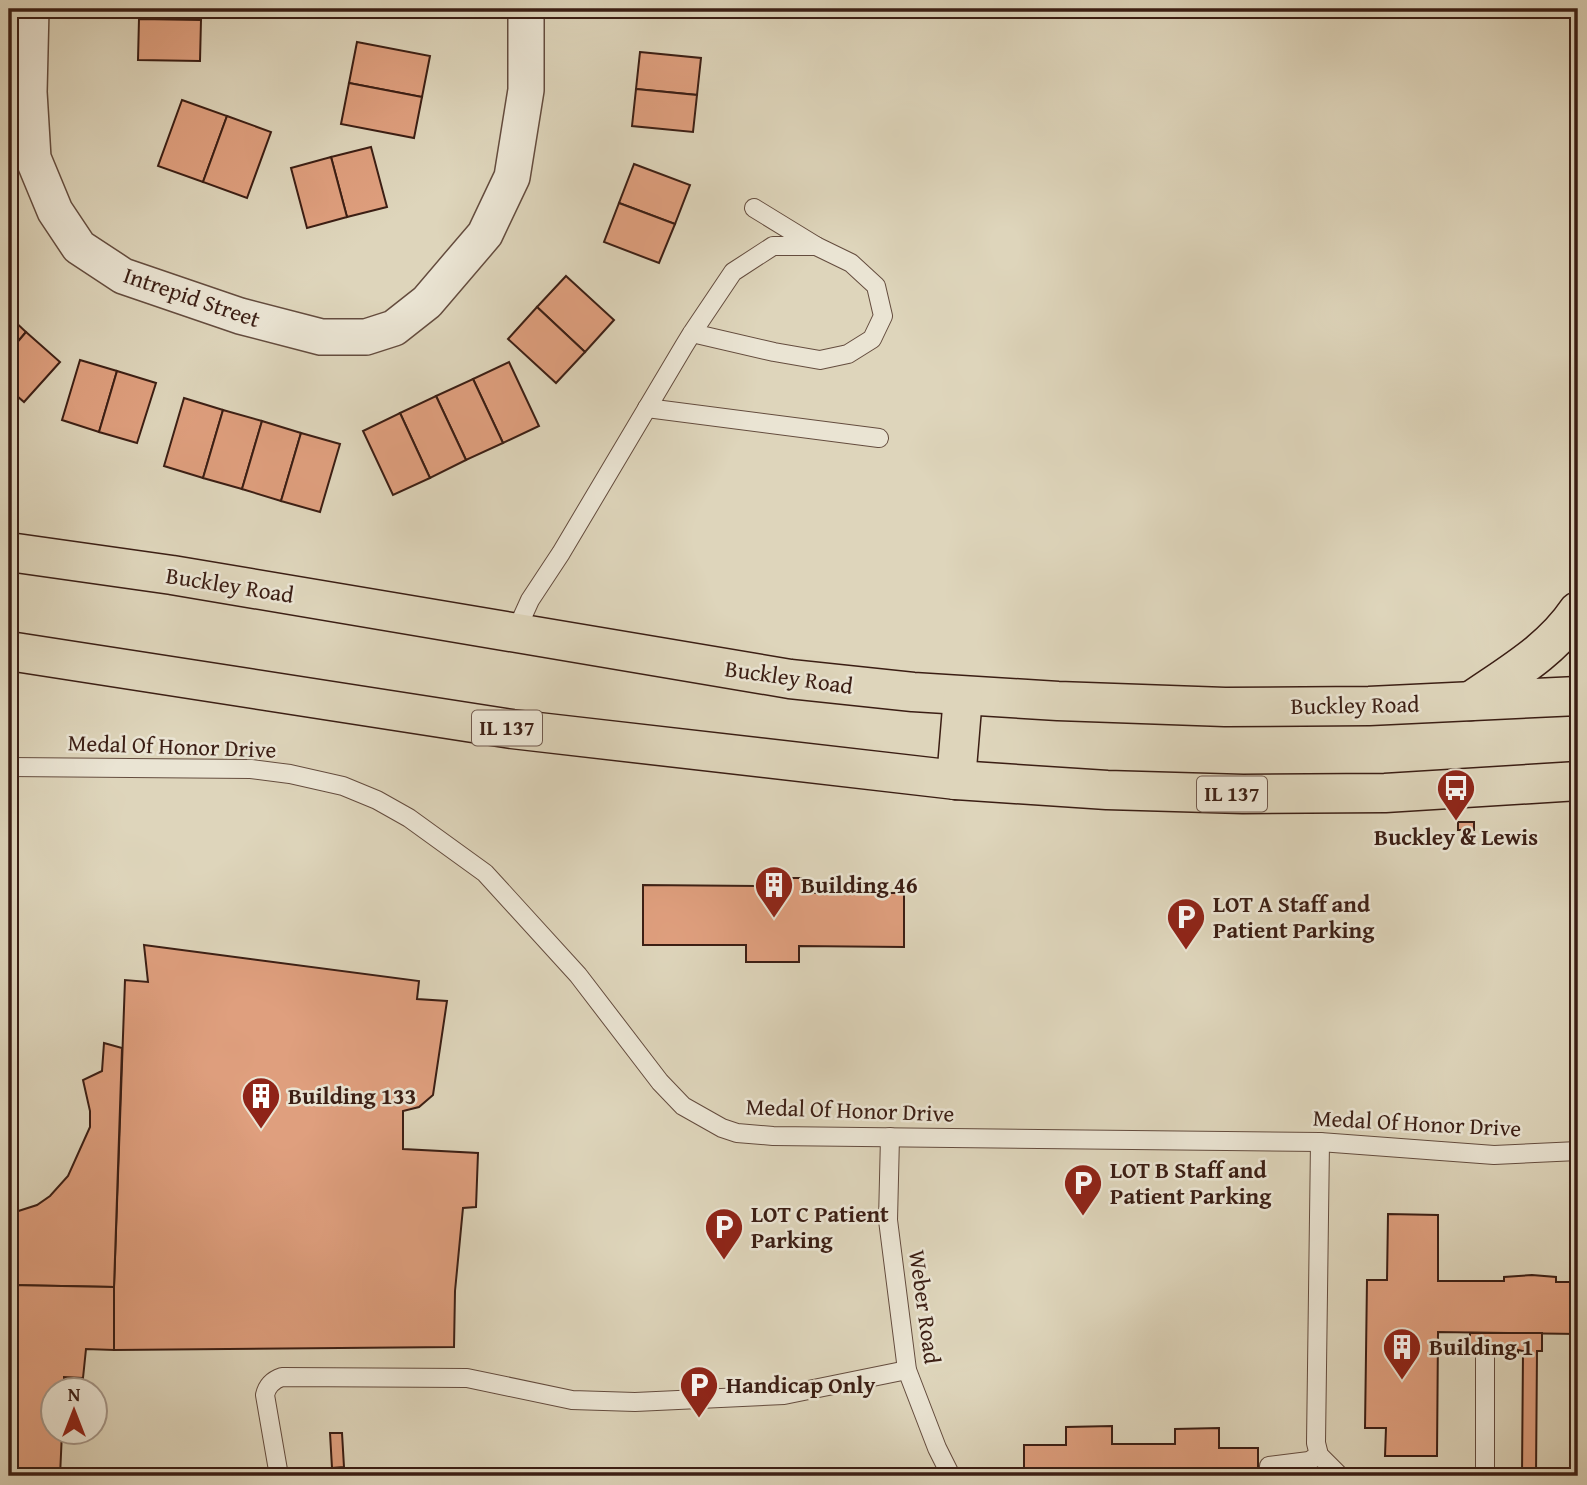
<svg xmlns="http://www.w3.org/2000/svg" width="1587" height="1485" font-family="'Gentium Book Plus',serif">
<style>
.building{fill:#df9f7e;stroke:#3b1e14;stroke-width:2}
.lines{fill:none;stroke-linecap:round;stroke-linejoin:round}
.service-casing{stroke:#644c3e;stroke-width:20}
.minor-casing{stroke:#644c3e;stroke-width:38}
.trunk-casing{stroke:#3b1e14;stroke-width:41}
.service{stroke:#eae4d3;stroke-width:18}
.minor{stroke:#eae4d3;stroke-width:35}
.trunk{stroke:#ded5bb;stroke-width:38}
.labels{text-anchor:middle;stroke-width:5;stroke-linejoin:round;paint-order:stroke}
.shield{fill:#eae4d3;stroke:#70594d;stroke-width:2}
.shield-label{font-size:21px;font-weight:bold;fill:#3b1e14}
.street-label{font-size:23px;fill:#3b1e14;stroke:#eae4d3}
.poi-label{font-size:23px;font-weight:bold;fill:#3b1e14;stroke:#eae4d3;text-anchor:start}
</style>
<rect width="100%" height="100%" fill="#ded5bb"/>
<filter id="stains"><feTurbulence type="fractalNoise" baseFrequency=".00286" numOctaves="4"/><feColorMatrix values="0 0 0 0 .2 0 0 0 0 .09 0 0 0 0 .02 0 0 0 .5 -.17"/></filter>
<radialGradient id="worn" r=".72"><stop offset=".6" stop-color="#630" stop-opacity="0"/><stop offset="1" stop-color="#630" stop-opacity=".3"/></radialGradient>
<g class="building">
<polygon points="139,9 202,9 201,20 139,19"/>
<polygon points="357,9 425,9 425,12 357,14"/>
<rect x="636" y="9" width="65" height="9"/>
<polygon points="139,19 201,20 200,61 138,60"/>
<polygon points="357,42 430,56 422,97 349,83"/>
<polygon points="640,52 701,58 697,95 636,89"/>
<polygon points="349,83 422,97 414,138 341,124"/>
<polygon points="636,89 697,95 693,132 632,126"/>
<polygon points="182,100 227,116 203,182 158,166"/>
<polygon points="227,116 271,132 247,198 203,182"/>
<polygon points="371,147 387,207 347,217 331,157"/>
<polygon points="331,157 347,217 307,228 291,168"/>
<polygon points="634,164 690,185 675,224 619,203"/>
<polygon points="619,203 675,224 659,263 604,242"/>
<polygon points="566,276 614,320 585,352 537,307"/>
<polygon points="537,307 585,352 556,383 508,339"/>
<polygon points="9,316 26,332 9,352"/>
<polygon points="26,332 60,362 24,402 9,389 9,352"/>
<polygon points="80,360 117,371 99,432 62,420"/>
<polygon points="509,362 539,426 503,443 473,379"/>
<polygon points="117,371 156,383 137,443 99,432"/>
<polygon points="473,379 503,443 466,460 436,396"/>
<polygon points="436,396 466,460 430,478 400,413"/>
<polygon points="184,398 223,410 203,478 164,466"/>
<polygon points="223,410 262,421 242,489 203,478"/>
<polygon points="400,413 430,478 393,495 363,431"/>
<polygon points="262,421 301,433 281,501 242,489"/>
<polygon points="301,433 340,444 320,512 281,501"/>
<rect x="1458" y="822" width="16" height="8"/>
<polygon points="757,878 802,878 802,893 904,893 904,947 799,946 799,962 746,962 746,945 643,945 643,885 757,886"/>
<polygon points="144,945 419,981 417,999 447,1001 433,1095 419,1107 403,1111 403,1149 478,1153 476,1207 463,1208 455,1291 454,1347 114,1350 114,1287 125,980 148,982"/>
<polygon points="104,1043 122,1048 114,1287 9,1285 9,1214 37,1205 50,1196 68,1176 90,1127 90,1111 83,1080 102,1071"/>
<polygon points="1388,1214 1438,1215 1438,1281 1504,1281 1504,1277 1532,1275 1556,1277 1556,1282 1578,1282 1578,1334 1438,1332 1437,1456 1385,1456 1386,1428 1365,1428 1367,1280 1387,1280"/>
<polygon points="9,1285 114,1287 114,1350 86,1349 83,1378 64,1377 64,1390 52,1390 52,1432 62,1432 60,1476 9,1476"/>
<polygon points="1470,1333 1542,1333 1542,1351 1537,1351 1536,1476 1522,1476 1523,1351 1518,1350 1518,1353 1502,1353 1502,1346 1470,1345"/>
<polygon points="1112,1426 1112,1444 1175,1444 1175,1429 1219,1428 1219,1448 1258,1448 1258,1476 1024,1476 1024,1445 1066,1445 1066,1427"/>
<polygon points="330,1433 342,1433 344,1467 332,1468"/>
</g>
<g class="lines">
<g class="service-casing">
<g id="service">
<polyline points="754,208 816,246"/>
<polyline points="647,408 879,438"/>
<polyline points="515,633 530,600 561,553 684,346 692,333 733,272 773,246 816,246 851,263 876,286 883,316 872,339 848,354 820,360 774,352 692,333"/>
<polyline points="9,767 251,769 290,774 343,786 377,800 409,818 485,873 578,975 660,1082 683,1106 722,1128 737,1133 773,1136 1320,1142 1494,1155 1578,1151"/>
<polyline points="890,1137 888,1220 907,1370 937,1448 951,1476"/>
<polyline points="1320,1142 1316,1443 1319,1455 1340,1476"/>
<polyline points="1485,1353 1485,1476"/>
<polyline points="1269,1466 1309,1461 1319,1455"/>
<path d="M279,1476L265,1395C267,1386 273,1380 282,1377L467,1378L572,1400L635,1402L784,1395L907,1370"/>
</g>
</g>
<g class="minor-casing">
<polyline id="minor" points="31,9 29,92 33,158 55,211 79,247 123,276 240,316 321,337 366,337 394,328 427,302 485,234 512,177 526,90 526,9"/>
</g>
<g class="trunk-casing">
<g id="trunk">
<polyline points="9,552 172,575 790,679 913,692 1058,701 1225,707 1369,706 1578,696"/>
<polyline points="9,651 512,729 956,780 1107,790 1243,794 1385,793 1578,781"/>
<path d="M1471,701C1510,674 1551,651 1578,611"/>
<polyline points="956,780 963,696"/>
</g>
</g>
<use href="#service" class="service"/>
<use href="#minor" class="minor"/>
<use href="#trunk" class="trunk"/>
</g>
<defs>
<g id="bus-pin" transform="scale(2.0125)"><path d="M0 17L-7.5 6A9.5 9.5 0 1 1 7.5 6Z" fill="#8f2418" stroke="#eae4d3"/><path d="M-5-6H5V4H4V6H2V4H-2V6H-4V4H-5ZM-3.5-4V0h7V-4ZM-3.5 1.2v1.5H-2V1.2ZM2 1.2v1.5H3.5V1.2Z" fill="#fff"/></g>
<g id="building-pin" transform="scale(2.0125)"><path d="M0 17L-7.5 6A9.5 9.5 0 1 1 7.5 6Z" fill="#8f2418" stroke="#eae4d3"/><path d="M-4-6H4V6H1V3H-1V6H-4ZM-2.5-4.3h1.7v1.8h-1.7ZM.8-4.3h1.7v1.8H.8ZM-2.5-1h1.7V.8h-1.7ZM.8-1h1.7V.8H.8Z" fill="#fff"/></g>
<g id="parking-pin" transform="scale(2.0125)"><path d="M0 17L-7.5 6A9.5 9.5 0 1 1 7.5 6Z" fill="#8f2418" stroke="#eae4d3"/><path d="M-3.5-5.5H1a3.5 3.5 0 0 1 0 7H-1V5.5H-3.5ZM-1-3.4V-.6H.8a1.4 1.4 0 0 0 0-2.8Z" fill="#fff"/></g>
</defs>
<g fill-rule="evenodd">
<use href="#bus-pin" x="1456" y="788"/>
<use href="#building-pin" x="774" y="885"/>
<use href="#parking-pin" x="1186" y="917"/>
<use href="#building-pin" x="261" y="1096"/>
<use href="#parking-pin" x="1083" y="1183"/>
<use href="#parking-pin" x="724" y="1227"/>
<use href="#building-pin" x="1402" y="1347"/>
<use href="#parking-pin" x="699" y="1385"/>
</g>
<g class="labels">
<g class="shield">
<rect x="472" y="710.5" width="70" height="35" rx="5"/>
<rect x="1197" y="776.5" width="70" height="35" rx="5"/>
</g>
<g class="shield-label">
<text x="507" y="735">IL 137</text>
<text x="1232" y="801">IL 137</text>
</g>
<g class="street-label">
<text transform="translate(192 297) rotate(19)" y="8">Intrepid Street</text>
<text transform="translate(230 585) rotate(9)" y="8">Buckley Road</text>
<text transform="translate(789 677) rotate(8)" y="8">Buckley Road</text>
<text transform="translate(1355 705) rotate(-1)" y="8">Buckley Road</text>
<text transform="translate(172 746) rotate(2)" y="8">Medal Of Honor Drive</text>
<text transform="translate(850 1110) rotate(2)" y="8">Medal Of Honor Drive</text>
<text transform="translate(1417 1123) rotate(3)" y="8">Medal Of Honor Drive</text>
<text transform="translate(925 1307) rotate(82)" y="8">Weber Road</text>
</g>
<g class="poi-label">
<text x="1456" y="845" text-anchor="middle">Buckley &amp; Lewis</text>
<text x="801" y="893">Building 46</text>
<text x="1213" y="912">LOT A Staff and<tspan x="1213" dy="26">Patient Parking</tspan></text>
<text x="288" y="1104">Building 133</text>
<text x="1110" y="1178">LOT B Staff and<tspan x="1110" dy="26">Patient Parking</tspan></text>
<text x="751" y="1222">LOT C Patient<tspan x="751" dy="26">Parking</tspan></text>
<text x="1429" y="1355">Building 1</text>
<text x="726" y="1393">Handicap Only</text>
</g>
</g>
<rect width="1587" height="1485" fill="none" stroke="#ded5bb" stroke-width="35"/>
<rect x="10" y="10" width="1566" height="1464" fill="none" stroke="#3b1e14" stroke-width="3.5"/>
<rect x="18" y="18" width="1552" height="1450" fill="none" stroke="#3b1e14" stroke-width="2"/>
<g transform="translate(74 1411)"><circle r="33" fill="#eae4d3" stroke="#a49587" stroke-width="2"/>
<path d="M0-5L12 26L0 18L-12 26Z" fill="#8f2418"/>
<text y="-10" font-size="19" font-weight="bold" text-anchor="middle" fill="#3b1e14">N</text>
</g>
<rect width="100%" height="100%" filter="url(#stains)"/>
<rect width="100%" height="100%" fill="url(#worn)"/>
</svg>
